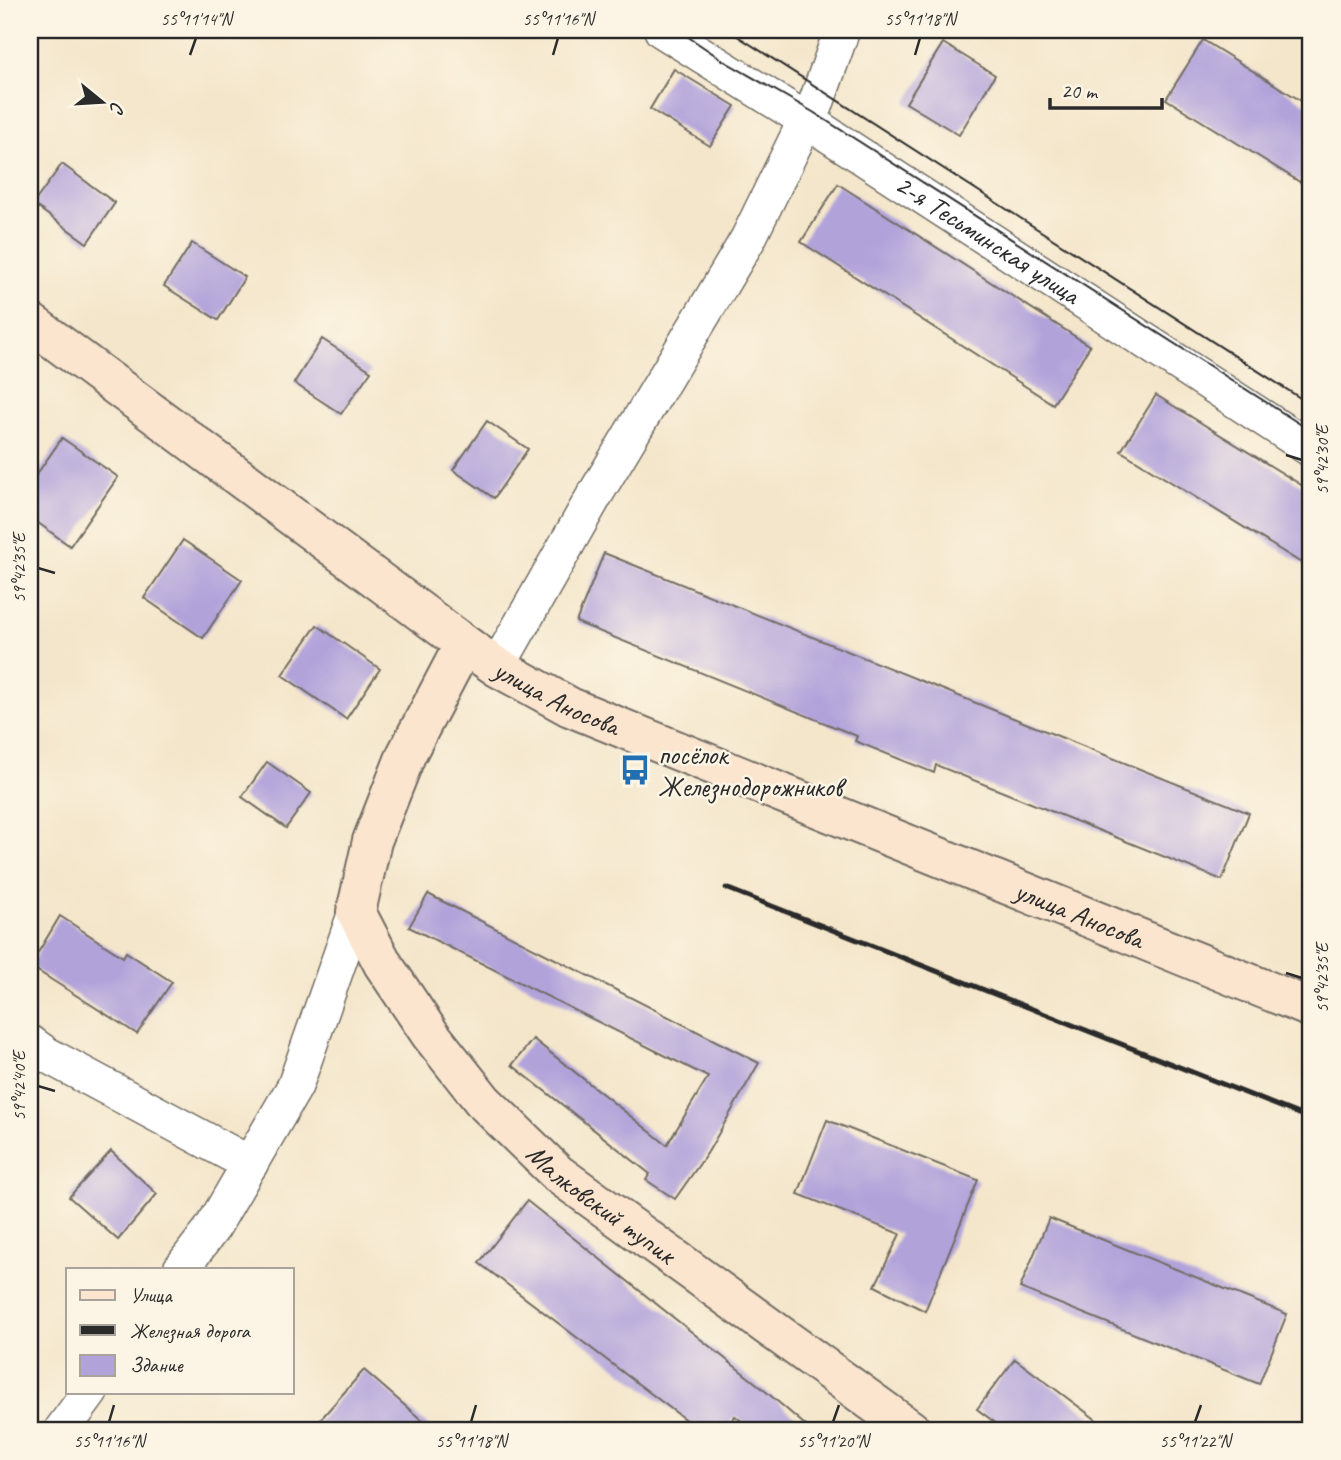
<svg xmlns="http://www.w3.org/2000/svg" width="1341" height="1460" font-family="Caveat,sans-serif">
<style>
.building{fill:#b1a2da}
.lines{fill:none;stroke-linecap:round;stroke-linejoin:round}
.street-casing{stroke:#716c63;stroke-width:38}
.secondary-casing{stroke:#716c63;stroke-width:42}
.street{stroke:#fff;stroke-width:35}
.secondary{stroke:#fbe5cf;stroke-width:38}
.tram{stroke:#2b2b2b;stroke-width:2}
.rail{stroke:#2b2b2b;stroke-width:5}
.ticks{fill:none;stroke:#2b2b2b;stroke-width:2.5}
.labels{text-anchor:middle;stroke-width:5;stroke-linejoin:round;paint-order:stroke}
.street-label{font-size:28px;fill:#2b2b2b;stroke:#fcf5e5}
.poi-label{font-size:28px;fill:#2b2b2b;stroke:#fcf5e5;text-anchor:start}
.neatline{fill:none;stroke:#2b2b2b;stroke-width:2.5}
.ticks-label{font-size:18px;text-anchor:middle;fill:#2b2b2b}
</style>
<rect width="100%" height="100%" fill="#fcf5e5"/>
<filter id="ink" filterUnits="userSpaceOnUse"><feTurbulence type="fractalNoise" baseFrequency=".0143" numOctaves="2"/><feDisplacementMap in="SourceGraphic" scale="14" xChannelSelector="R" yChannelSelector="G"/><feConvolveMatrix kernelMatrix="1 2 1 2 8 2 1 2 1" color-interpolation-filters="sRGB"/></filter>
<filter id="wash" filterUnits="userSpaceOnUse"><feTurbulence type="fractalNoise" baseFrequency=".00686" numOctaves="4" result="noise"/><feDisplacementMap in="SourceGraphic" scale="28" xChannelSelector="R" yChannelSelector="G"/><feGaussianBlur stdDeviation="1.57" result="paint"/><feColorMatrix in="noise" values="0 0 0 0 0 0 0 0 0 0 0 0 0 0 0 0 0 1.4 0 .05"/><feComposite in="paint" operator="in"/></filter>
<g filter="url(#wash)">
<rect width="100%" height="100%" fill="#f4e6cb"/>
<g id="blocks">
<g class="building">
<polygon points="1203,40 1311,107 1311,164 1300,182 1166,99"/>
<polygon points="943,43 995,75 959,135 906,103"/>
<polygon points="674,69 735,106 710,146 650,109"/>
<polygon points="62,164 115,203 87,243 33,204"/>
<polygon points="838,184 1090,346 1053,404 801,242"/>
<polygon points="192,243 245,277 218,320 164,286"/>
<polygon points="322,339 371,371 341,414 294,383"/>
<polygon points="1156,395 1311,491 1311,569 1121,451"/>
<polygon points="487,421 528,449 494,498 453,470"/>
<polygon points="62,438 118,477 70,546 30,517 30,484"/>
<polygon points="183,540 242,580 203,638 144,598"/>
<polygon points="604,553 1249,813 1222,880 936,765 934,773 855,741 857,736 576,622"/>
<polygon points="317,625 380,669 346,719 282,675"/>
<polygon points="267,762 311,793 286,828 242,797"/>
<polygon points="428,894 759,1063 708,1152 675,1199 646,1180 650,1174 512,1065 533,1039 667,1145 708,1077 409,927"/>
<polygon points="60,916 123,957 126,952 172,982 137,1034 30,966"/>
<polygon points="827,1120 978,1180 925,1311 875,1286 900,1234 798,1194"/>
<polygon points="111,1151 157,1194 118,1240 69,1197"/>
<polygon points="527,1201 757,1384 811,1430 753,1430 735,1416 725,1430 699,1430 479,1263"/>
<polygon points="1049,1218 1287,1314 1259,1384 1020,1288"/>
<polygon points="1015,1359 1110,1430 1005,1430 977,1409"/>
<polygon points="364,1370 433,1430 311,1430"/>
</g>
</g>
</g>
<g filter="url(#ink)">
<use href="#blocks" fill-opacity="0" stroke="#716c63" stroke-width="2"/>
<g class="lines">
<g class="street-casing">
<g id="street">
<path id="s1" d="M662,30L806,120L1311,449"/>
<polyline points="497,667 593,498 748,239 806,120 813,112 842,30"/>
<polyline points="30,1043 47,1055 250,1164"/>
<polyline points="181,1269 213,1227 295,1086 356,912"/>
<polyline points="62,1430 90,1392"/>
</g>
</g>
<g class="secondary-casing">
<g id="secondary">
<path id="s2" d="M30,322L464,644L497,667L570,707L1311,1008"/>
<path id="s3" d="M464,644L406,755L372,841L356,912L383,964L430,1034L483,1101L558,1174L911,1430"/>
</g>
</g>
<use href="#street" class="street"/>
<use href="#secondary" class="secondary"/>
<g class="tram">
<polyline points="678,30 724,61 813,112 1311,431"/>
<polyline points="728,30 1311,405"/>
</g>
<polyline class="rail" points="726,888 1311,1119"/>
</g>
</g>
<path class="ticks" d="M190,55L196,38M553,55L558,38M915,55L920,38M1286,455L1302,460M38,568L55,573M1286,973L1302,978M38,1086L55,1091M109,1422L114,1405M471,1422L476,1405M833,1422L839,1405M1195,1422L1201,1405"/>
<defs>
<g id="bus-bare" transform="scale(2.415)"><path d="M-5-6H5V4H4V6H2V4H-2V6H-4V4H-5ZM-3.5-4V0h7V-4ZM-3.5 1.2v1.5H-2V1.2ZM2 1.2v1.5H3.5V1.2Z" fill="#1f6fb2" stroke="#fcf5e5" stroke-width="2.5" paint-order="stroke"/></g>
</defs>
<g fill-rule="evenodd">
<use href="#bus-bare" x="635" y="770"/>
</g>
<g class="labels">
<g class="street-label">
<text dy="10" stroke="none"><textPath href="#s1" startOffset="387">2-я Тесьминская улица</textPath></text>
<text dy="10" stroke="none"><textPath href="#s2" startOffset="648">улица Аносова</textPath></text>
<text dy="10" stroke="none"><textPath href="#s2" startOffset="1214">улица Аносова</textPath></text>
<text dy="10" stroke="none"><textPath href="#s3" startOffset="676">Малковский тупик</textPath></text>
</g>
<g class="poi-label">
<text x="658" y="764">посёлок<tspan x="658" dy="32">Железнодорожников</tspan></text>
</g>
</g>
<rect width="1341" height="1460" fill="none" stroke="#fcf5e5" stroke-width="77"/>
<rect x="66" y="1268" width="228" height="126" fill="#fcf5e5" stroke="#a8a49b" stroke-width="2"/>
<rect x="80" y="1290" width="35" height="10" fill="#fbe5cf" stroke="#a8a49b" stroke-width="2"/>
<text x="130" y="1302" font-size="21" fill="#2b2b2b">Улица</text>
<rect x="80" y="1325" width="35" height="10" fill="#2b2b2b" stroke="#a8a49b" stroke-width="2"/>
<text x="130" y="1338" font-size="21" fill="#2b2b2b">Железная дорога</text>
<rect x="80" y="1355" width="35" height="21" fill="#b1a2da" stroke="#a8a49b" stroke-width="2"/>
<text x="130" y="1372" font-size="21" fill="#2b2b2b">Здание</text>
<g transform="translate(102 102) rotate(108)" stroke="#fcf5e5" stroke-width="5" paint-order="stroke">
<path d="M0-5L12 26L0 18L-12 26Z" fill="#2b2b2b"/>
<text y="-10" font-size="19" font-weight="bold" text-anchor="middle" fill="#2b2b2b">С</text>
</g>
<path d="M1050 98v10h112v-10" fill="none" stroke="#2b2b2b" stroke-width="3.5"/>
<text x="1061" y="98" font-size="21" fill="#2b2b2b" stroke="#fcf5e5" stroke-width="5" paint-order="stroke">20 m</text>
<rect x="38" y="38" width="1264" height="1384" class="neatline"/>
<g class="ticks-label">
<text x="196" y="25">55°11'14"N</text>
<text x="558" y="25">55°11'16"N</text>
<text x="920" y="25">55°11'18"N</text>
<text transform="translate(1322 460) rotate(-90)" y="6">59°42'30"E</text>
<text transform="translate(19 568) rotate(-90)" y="6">59°42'35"E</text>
<text transform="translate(1322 978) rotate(-90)" y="6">59°42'35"E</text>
<text transform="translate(19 1086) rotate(-90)" y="6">59°42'40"E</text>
<text x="109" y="1447">55°11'16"N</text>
<text x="471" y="1447">55°11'18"N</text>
<text x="833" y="1447">55°11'20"N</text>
<text x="1195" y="1447">55°11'22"N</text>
</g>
</svg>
